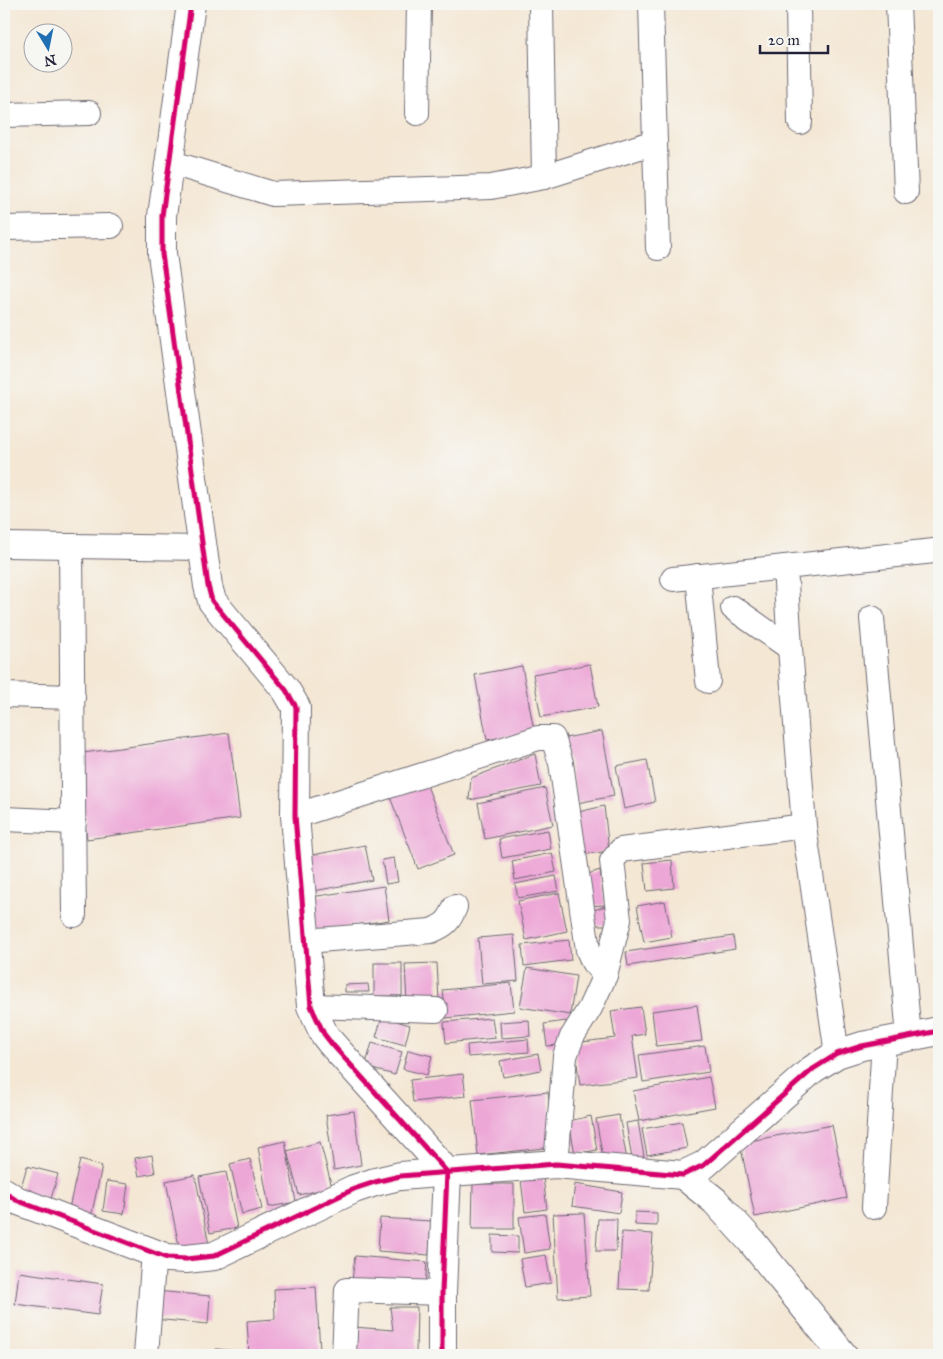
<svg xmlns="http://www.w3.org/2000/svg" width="943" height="1359" font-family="'IM FELL Great Primer',serif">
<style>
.building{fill:#eda7d7}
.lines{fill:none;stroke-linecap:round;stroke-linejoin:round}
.street-casing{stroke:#6c6771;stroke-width:26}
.secondary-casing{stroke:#6c6771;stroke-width:30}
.street{stroke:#fff;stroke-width:24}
.secondary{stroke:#fff;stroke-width:28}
.cycleway-casing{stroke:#f6f6f2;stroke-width:8}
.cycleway{stroke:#d6006c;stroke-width:5}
</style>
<rect width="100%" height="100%" fill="#f6f6f2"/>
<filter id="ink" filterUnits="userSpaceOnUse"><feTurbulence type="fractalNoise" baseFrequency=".02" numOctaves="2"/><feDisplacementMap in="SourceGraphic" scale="10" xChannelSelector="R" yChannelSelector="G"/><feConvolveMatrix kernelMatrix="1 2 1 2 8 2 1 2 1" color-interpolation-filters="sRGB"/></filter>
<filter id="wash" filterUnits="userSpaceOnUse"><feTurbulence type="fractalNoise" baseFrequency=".0096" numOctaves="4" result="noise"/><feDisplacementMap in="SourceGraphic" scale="20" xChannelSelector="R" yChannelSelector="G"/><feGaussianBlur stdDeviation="1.12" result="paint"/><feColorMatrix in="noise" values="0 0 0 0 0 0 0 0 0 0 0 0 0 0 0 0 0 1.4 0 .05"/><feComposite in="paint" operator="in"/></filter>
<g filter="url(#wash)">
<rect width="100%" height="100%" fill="#f4e7d4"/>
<g id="blocks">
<g class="building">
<polygon points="590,664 598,707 541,717 533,674"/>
<polygon points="522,666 534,731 487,740 475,675"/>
<polygon points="602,731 614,796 577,803 565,738"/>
<polygon points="229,733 240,818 87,839 76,754"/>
<polygon points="535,754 541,786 469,800 471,778"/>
<polygon points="647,760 655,802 624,809 616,766"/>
<polygon points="426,783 454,855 418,869 390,797"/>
<polygon points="545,788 553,825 485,839 478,803"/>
<polygon points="604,806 609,851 581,855 574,813"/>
<polygon points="548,830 551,849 502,858 499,839"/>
<polygon points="365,845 372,880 314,891 307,856"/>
<polygon points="552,853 556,872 515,880 512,861"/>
<polygon points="394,858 398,882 386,884 382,860"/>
<polygon points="672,860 674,888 647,891 644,863"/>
<polygon points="600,870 605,905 586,906 582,876"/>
<polygon points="556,876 559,891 518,898 515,884"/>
<polygon points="384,886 389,920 316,931 311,897"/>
<polygon points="559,893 567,931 526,940 518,901"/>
<polygon points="665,901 672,937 644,942 637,906"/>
<polygon points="611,904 612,925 595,925 591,911"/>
<polygon points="514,935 518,981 482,984 478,938"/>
<polygon points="733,936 735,949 628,966 626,952"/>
<polygon points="569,940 571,960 524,966 522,945"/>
<rect x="374" y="963" width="28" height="33"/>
<polygon points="437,963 439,1001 407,1003 405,964"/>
<polygon points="527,968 576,976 570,1015 520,1007"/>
<polygon points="511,983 514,1011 446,1018 443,990"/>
<polygon points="368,984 369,992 345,992 345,985"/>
<polygon points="697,1005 702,1041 656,1046 652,1011"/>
<polygon points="641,1007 645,1034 632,1036 638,1078 580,1085 574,1043 615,1038 611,1011"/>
<polygon points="382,1017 410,1025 405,1045 376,1037"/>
<polygon points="492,1018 495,1038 446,1043 444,1022"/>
<polygon points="529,1020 530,1036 501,1038 500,1022"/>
<polygon points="566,1021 568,1044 547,1046 544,1024"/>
<polygon points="528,1039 529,1052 468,1057 467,1045"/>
<polygon points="372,1043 402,1052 395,1075 365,1067"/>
<polygon points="705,1046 709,1072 643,1082 639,1055"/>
<polygon points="408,1050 432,1056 427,1075 403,1069"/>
<polygon points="538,1054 541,1070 503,1077 500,1061"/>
<polygon points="463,1074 466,1096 413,1102 410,1080"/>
<polygon points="709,1077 715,1107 639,1121 633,1091"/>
<polygon points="548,1092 554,1147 478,1155 472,1100"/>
<polygon points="354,1111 361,1165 334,1170 326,1115"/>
<polygon points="619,1115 627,1160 604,1164 596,1119"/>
<polygon points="591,1116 597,1150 575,1154 569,1121"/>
<polygon points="638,1121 646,1169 634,1171 626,1123"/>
<polygon points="682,1122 687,1148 647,1155 642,1129"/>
<polygon points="832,1125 847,1198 755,1217 740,1143"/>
<polygon points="285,1141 296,1202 269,1207 258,1147"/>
<polygon points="320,1142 332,1187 299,1195 287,1151"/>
<polygon points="152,1155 155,1173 139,1176 135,1158"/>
<polygon points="250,1159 262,1209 242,1214 230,1164"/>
<polygon points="80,1160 102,1166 90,1222 67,1217"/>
<polygon points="27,1166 58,1174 51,1199 20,1191"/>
<polygon points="226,1172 237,1228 210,1233 199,1177"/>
<polygon points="195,1175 209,1245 180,1251 166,1181"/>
<polygon points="543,1177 547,1209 525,1212 521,1180"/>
<polygon points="107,1181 128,1184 124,1214 103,1211"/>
<polygon points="473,1184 514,1184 514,1229 472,1229"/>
<polygon points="575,1184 622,1192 619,1213 572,1206"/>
<polygon points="635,1212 657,1213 657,1226 635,1225"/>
<polygon points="584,1213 590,1296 558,1298 553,1214"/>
<polygon points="545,1214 550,1249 524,1253 519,1217"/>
<polygon points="380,1218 431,1221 429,1255 378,1251"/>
<polygon points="598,1219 617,1219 616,1251 596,1251"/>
<polygon points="622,1232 653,1234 649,1290 619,1289"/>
<polygon points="492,1235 518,1236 518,1253 492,1252"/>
<polygon points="546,1255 551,1283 525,1287 520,1259"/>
<polygon points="355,1256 427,1262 425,1287 352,1281"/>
<polygon points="19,1272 103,1284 98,1315 15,1304"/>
<polygon points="316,1287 320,1351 249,1354 247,1321 275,1319 274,1289"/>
<polygon points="156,1291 210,1296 208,1324 153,1319"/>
<polygon points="390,1307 417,1307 416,1355 352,1354 353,1327 393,1330"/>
<polygon points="216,1349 239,1351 239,1355 215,1355"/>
</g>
</g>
</g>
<g filter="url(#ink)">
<use href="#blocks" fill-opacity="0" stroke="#6c6771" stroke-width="1"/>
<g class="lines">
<g class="street-casing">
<g id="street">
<polyline points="651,4 658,248"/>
<polyline points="798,4 800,122"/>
<polyline points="898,4 906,192"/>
<polyline points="417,113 419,4"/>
<polyline points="4,115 89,113"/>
<polyline points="169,162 273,194 491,187 544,177 541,4"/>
<polyline points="544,177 655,142"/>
<polyline points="4,228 111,226"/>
<polyline points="4,545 203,548"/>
<polyline points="71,546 74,915"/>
<polyline points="698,576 708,681"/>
<polyline points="673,579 785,567"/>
<polyline points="733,608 790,648 785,567 934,551"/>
<polyline points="872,618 909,1037"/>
<polyline points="790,648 804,826 837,1054"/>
<polyline points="4,695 73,697"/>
<polyline points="295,816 538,738 553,738 561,763 588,950 593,962 605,975"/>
<polyline points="4,819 74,822"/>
<path d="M306,941L431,931C445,925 449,922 455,907"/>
<polyline points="311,1006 436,1010"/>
<polyline points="556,1164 565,1056 572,1037 590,1008 605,975 619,920 612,861 621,850 804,826"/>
<polyline points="874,1207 884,1041"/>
<polyline points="146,1355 154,1252"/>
<polyline points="344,1355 347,1290 442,1293"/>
</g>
</g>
<g class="secondary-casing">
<g id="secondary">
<polyline points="191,4 162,216 162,254 208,586 212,601 286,690 296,707 295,816 311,1006 324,1034 331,1043 447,1172 442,1293 442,1355"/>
<polyline points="683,1175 715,1201 752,1242 843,1355"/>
<polyline points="4,1192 16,1200 167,1258 186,1259 214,1256 354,1189 375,1182 400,1176 556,1164 683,1175 704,1165 813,1069 837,1054 862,1046 939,1031"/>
</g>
</g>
<use href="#street" class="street"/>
<use href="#secondary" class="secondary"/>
<g class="cycleway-casing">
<g id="cycleway">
<polyline points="191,4 162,216 162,254 208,586 212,601 286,690 296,707 295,816 311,1006 324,1034 331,1043 447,1172 442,1293 442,1355"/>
<polyline points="4,1192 16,1200 167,1258 186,1259 214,1256 354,1189 375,1182 400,1176 556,1164 683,1175 704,1165 813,1069 837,1054 862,1046 939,1031"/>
</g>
</g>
<use href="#cycleway" class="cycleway"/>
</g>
</g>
<rect width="943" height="1359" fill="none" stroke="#f6f6f2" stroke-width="20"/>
<g transform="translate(48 48) rotate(170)"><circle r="24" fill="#f6f6f2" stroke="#a1a1a9"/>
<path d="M0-4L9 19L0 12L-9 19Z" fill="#1f6fb2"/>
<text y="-8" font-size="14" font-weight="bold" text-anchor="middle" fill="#22223b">N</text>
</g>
<path d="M760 45v8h68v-8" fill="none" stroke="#22223b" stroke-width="2.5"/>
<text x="768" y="45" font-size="15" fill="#22223b" stroke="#f6f6f2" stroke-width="4" paint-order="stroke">20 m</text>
</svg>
